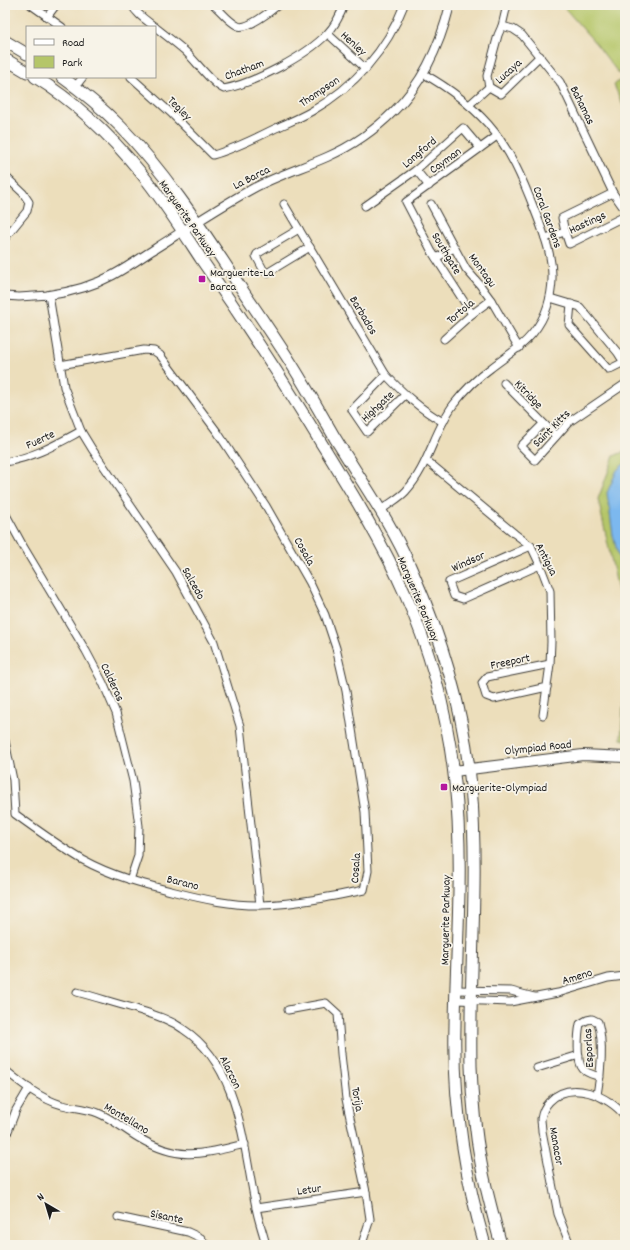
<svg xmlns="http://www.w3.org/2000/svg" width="630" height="1250" font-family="Dekko,sans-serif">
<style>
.green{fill:#b5c669;stroke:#687142}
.water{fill:#7cb8ee;stroke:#4c6a85}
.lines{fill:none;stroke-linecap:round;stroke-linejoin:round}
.minor-casing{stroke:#3b3934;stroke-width:9}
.tertiary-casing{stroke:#3b3934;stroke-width:10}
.secondary-casing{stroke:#3b3934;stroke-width:12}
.primary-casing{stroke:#3b3934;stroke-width:13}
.minor{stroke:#fff;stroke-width:7}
.tertiary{stroke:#fff;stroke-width:8}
.secondary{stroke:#fff;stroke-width:10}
.primary{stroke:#fff;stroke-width:11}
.poi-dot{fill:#b5179e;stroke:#f7f3e8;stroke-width:1.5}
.labels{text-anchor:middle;stroke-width:3.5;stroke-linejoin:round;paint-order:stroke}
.street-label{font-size:12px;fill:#1c1c1c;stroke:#f7f3e8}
.poi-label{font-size:12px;fill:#1c1c1c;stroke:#f7f3e8;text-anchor:start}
</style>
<rect width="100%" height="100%" fill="#f7f3e8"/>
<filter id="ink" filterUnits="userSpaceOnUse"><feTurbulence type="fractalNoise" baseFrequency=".025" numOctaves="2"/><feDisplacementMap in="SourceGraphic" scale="8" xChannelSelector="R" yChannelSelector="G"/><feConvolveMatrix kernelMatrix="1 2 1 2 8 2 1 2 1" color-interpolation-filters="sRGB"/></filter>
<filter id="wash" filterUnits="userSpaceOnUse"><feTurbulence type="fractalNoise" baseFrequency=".012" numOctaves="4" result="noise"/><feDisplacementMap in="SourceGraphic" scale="16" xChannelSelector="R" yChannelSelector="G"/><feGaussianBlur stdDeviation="0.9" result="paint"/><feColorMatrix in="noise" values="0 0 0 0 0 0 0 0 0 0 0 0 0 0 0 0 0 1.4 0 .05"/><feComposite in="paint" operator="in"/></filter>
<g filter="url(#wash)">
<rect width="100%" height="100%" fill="#ecdebb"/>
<g class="green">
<polygon points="562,5 625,5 625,70 619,74 597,45"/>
<polygon points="625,76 625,110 614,85"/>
<polygon points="625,451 625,622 598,499 614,456"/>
<polygon points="625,676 625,740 621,739"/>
</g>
<polygon class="water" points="625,463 625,584 613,535 607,493 617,470"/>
</g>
<g filter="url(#ink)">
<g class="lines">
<g class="minor-casing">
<g id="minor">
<polyline points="31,5 62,27"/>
<path d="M132,5C136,14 146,20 155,27"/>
<path d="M214,5C221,11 229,22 238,26C247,30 271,11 278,5"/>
<polyline points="47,17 56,5"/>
<polyline points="502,26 513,29 522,35 560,82 613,193 625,210"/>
<path d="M155,27C165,35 176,43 185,51C195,60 213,85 224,89C254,83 306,56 327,34C334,27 341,14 344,5"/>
<polyline points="328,34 366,69"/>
<path d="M131,77L172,114L213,155C234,149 254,139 274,129C287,123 300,118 312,111C354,87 387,50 404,5"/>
<polyline points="75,87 83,77"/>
<polyline points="489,87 501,94 540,56"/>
<polyline points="469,105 489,87 487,76 498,35 502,26 507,5"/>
<polyline points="416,170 429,186"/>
<polyline points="5,176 23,193 29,202 27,211 5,238"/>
<path d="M284,204L386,375C404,394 420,409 443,422"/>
<polyline points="431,204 466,269 480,285 491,300 519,348"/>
<polyline points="365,206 416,170 463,128 480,148"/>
<polyline points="299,229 257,254 256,256 264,271 267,273 310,247"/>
<polyline points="565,232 562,218 613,193"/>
<polyline points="545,238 565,232 569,244 625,216"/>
<polyline points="436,258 454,248"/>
<polyline points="5,296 19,297 49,295 64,387 81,431 92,449 176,572 214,642 240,726 260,905"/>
<polyline points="550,298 580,307 618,353 625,364"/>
<polyline points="571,304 569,325 608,369 612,368 624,362"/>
<polyline points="472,314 432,252 406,202 497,136"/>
<polyline points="444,339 472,314 491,300"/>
<polyline points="386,375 352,410 367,432 405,395"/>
<polyline points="504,383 556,436"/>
<polyline points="543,424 521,446 535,460 569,422 625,384"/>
<polyline points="426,460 515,534 531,546 540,565 550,591 551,642 550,664 543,715"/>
<path d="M5,462C35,457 55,445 81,431"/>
<path d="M380,511C388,504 400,498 406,491C429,466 434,430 454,404C465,390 477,378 491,368C513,351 533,341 545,313C552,296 554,275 550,257C547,241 541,226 535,211C523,180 510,149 488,124C470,104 447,87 424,74"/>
<polyline points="5,513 23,546 86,651 103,683 116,713 133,781 139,826 138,856 130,880"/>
<polyline points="531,546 449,582 454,596 463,599 540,565"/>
<polyline points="547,687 494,699 486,696 482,683 487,677 550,664"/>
<path d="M5,741L13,780L15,814C37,830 59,846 83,860C112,876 143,884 175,892C203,899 233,906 262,905C296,904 330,897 364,890L368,871L365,812L346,691L336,648L325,615L310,583L266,506L218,433L160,355L154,351L144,350L60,365"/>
<polyline points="456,990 511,991 534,997"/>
<path d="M77,992C96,997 114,1003 133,1008C150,1014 168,1018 183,1029C240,1066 243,1146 256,1207C258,1220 263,1232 266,1245"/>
<polyline points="456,1000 510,1002 558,993 608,978 625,976"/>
<polyline points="288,1010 326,1003 338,1014 341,1054 346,1099 366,1192 370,1219 363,1241"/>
<polyline points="537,1068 579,1055"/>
<path d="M5,1070C22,1084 41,1099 62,1105C74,1108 86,1108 98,1113C113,1119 125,1130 139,1138C180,1162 202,1154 245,1144"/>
<path d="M597,1095C601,1074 604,1043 598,1022L592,1019L587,1020L580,1024C578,1034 576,1062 583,1069C587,1074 595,1075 600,1077"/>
<polyline points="5,1139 16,1110 29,1088"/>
<polyline points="256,1208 366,1192"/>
<polyline points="118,1217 188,1232 201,1238 206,1245"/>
<path d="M570,1245L558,1214L542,1131C542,1127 541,1123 541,1119C542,1113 545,1106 549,1102C570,1079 608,1095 625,1116"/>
</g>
</g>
<g class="tertiary-casing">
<path id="tertiary" d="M49,295C71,292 93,286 113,275C128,267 142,257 156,248C188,228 219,207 252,189C276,176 302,168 327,157C352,146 375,130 394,111C424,82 440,45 450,5"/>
</g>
<g class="secondary-casing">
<polyline id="secondary" points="454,771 583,755 625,757"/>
</g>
<g class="primary-casing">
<g id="primary">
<polyline points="5,41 27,54"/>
<polyline points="5,59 27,72"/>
<path d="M35,77C76,102 111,136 141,173C163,200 182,230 201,259C239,313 275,368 309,423C343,479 379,534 405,594C432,654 448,718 455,783C464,864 456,945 455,1025C453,1099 464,1174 485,1245"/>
<path d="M62,77C83,92 103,109 121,127C163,170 198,223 231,273C250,302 270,330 289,360C305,385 320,412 335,438C362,482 393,525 413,573C443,641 464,712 471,786C479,879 469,973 471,1066C472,1098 475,1131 481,1163C486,1191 494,1218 501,1245"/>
</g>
</g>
<use href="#minor" class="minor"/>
<use href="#tertiary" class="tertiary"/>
<use href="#secondary" class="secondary"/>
<use href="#primary" class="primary"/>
</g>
</g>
<g class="poi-dot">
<rect x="198" y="275" width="8" height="8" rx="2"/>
<rect x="440" y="783" width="8" height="8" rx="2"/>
</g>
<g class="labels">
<g class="street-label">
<text transform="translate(354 43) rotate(43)" y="4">Henley</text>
<text transform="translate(244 69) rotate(-20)" y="4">Chatham</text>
<text transform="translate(508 71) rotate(-42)" y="4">Lucaya</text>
<text transform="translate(319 91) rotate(-34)" y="4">Thompson</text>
<text transform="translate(583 105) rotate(64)" y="4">Bahamas</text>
<text transform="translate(180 108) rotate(45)" y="4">Tegley</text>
<text transform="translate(419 152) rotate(-40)" y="4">Longford</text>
<text transform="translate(445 160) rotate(-36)" y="4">Cayman</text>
<text transform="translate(251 177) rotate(-27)" y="4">La Barca</text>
<text transform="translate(548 217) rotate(70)" y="4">Coral Gardens</text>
<text transform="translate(188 218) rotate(55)" y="4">Marguerite Parkway</text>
<text transform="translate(587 222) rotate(-25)" y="4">Hastings</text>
<text transform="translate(447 253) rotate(59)" y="4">Southgate</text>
<text transform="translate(483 270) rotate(54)" y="4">Montagu</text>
<text transform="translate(460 311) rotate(-40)" y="4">Tortola</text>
<text transform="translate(364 315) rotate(59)" y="4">Barbados</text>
<text transform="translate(529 394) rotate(46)" y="4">Kitridge</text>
<text transform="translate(377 406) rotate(-43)" y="4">Highgate</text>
<text transform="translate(551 428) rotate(-45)" y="4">Saint Kitts</text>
<text transform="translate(40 439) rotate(-25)" y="4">Fuerte</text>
<text transform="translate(305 551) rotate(61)" y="4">Cosala</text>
<text transform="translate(547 559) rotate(63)" y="4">Antigua</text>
<text transform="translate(468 561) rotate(-24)" y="4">Windsor</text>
<text transform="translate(194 583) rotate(61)" y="4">Salcedo</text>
<text transform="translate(419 599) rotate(67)" y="4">Marguerite Parkway</text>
<text transform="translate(510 661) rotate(-12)" y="4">Freeport</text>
<text transform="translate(113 682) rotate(65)" y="4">Calderas</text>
<text transform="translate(538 747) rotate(-6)" y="4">Olympiad Road</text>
<text transform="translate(355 868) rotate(-86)" y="4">Cosala</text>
<text transform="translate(183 882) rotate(14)" y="4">Barano</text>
<text transform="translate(445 920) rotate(-89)" y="4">Marguerite Parkway</text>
<text transform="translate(577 976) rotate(-17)" y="4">Ameno</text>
<text transform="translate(588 1048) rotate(-93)" y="4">Esporlas</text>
<text transform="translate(231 1072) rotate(64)" y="4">Alarcon</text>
<text transform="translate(358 1099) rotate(80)" y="4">Torija</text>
<text transform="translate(127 1118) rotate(31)" y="4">Montellano</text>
<text transform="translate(557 1146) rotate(80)" y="4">Manacor</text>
<text transform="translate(309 1189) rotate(-8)" y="4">Letur</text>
<text transform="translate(167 1216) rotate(12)" y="4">Sisante</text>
</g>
<g class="poi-label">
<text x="210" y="276">Marguerite-La<tspan x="210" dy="14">Barca</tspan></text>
<text x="452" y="791">Marguerite-Olympiad</text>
</g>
</g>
<rect width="630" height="1250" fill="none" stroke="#f7f3e8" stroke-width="20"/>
<rect x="26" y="26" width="130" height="52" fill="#f7f3e8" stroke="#9f9d96"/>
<rect x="34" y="39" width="20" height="6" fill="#ffffff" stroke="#9f9d96"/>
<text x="62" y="46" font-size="12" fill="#1c1c1c">Road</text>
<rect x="34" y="56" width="20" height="12" fill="#b5c669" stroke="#9f9d96"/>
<text x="62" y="66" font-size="12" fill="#1c1c1c">Park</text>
<g transform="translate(46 1204) rotate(322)" stroke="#f7f3e8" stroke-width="3" paint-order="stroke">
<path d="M0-3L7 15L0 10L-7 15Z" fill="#1c1c1c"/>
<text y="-6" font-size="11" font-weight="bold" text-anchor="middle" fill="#1c1c1c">N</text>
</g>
</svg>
